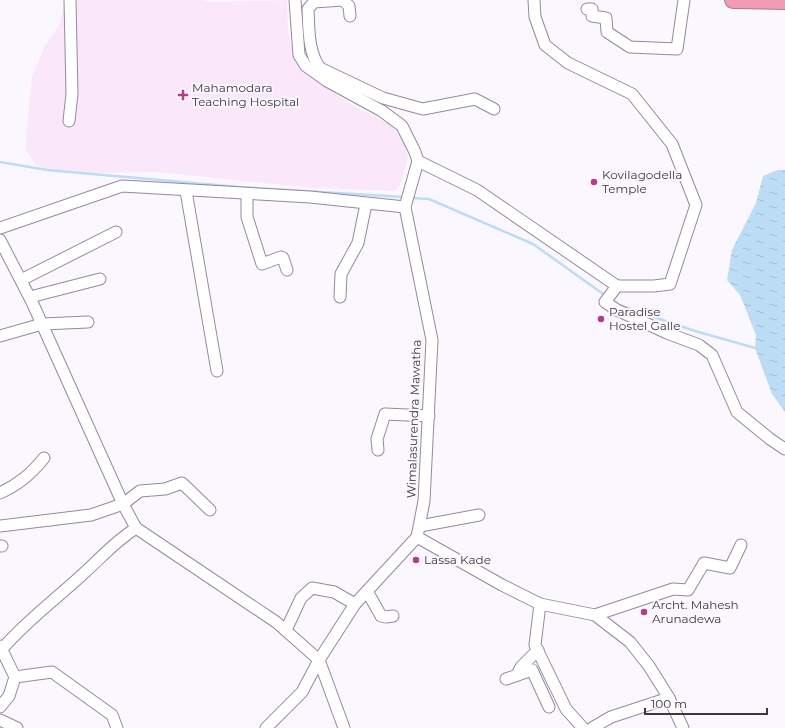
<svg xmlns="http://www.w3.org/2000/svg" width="785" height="728" font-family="Montserrat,sans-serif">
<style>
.medical{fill:#fae8fa}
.water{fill:url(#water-ripples)}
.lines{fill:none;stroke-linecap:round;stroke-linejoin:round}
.stream{stroke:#bcddf5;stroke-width:2.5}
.minor-casing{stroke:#9687a3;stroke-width:13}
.highway-casing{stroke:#b2788c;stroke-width:18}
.minor{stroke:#fff;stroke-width:11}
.highway{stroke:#f19bb4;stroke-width:16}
.poi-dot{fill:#b43b90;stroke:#fbf7fe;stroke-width:1.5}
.labels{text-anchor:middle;stroke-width:4;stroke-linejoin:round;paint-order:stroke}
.poi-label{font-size:12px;fill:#3d3743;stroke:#fbf7fe;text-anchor:start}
.street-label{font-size:12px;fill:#3d3743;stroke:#fbf7fe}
</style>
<defs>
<pattern id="water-ripples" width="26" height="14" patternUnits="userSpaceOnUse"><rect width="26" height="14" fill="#bcddf5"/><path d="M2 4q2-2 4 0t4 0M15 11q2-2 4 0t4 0" fill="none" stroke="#a2bed3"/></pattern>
</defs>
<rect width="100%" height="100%" fill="#fbf7fe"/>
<polygon class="medical" points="66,0 200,0 214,2 287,0 288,30 294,57 303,72 352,105 390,124 404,143 408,157 401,183 396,191 311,188 158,172 75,173 47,170 35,164 25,149 32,76 45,46 59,25"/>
<polygon class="water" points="778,170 785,170 785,412 772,394 755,348 756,335 740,295 727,280 732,250 756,203 763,176"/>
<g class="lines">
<g class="stream">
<polyline points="0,162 47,170 239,187 404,197"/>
<polyline points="411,198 429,199 533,244 606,296"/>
<polyline points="616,304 695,331 755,348"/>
</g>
<g class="minor-casing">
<g id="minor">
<polyline points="534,0 535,17 545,45 568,63 632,94 672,144 696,205 670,284 654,286 617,286"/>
<polyline points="587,9 592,9 592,16 606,18 607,32 630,47 677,49 684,0"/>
<path d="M350,16L349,6L343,0L314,2L308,9C309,29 308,52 320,68L383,98L419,108L423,109L475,99L494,109"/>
<polyline points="69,121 72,94 70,0"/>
<polyline points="418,161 477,190 617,286"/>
<polyline points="186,191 217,371"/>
<polyline points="247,195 247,217 262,264 281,257 283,258 287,270"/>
<polyline points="0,228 122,186 310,197 405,207"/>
<polyline points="0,240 32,302 123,504 136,528 276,622 319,660 344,728"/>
<polyline points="21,280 116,232"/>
<polyline points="617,286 605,302 617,310 667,333 699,345 712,355 737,412 770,439 785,449"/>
<polyline points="30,297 100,279"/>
<polyline points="340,297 341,274 358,243 366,204"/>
<polyline points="0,336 42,324 88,322"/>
<polyline points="378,450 377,439 385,414 429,416"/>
<path d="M0,493C19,484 31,474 44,458"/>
<polyline points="0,526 91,515 123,504 140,491 165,489 182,483 210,510"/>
<polyline points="420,526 479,515"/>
<polyline points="417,537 502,585 540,604 595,615 630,642 649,666 669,698 683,728"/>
<polyline points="0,546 2,546"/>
<polyline points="367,591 381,616 386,617 393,616"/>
<polyline points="540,604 535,645 566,709 583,728"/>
<polyline points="595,615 673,589 688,590 704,563 730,568 741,545"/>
<polyline points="286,630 301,598 312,588 334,592 355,604"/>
<polyline points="0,646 15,677"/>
<path d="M2,649C26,621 56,599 83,574C102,557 113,543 136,528"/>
<polyline points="517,675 521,667 538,650"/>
<polyline points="506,679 532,670 549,707"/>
<polyline points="0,707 9,696 15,677 52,672 112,715 117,728"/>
<polyline points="0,720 17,728"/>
<polyline points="266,728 302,692 319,660 355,604 417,537 424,501 432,340 405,207 418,161 415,152 402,126 382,111 327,81 306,66 299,55 295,0"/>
<polyline points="592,728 611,717 669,698"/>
</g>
</g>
<g class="highway-casing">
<polyline id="highway" points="733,0 785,1"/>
</g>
<use href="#minor" class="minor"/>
<use href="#highway" class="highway"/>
</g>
<g class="poi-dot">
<path d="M181 89h4v4h4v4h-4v4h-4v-4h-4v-4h4z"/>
<circle cx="594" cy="182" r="4"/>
<circle cx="601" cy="319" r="4"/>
<circle cx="416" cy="560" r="4"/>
<circle cx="644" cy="612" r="4"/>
</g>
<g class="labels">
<g class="poi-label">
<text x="192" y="92">Mahamodara<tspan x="192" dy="14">Teaching Hospital</tspan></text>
<text x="602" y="179">Kovilagodella<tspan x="602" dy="14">Temple</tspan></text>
<text x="609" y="316">Paradise<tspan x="609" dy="14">Hostel Galle</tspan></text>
<text x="424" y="564">Lassa Kade</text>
<text x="652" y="609">Archt. Mahesh<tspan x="652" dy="14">Arunadewa</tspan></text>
</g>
<g class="street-label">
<text transform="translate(414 419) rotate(-88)" y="4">Wimalasurendra Mawatha</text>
</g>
</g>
<path d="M645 708v6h122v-6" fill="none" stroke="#3d3743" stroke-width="2"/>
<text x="651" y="708" font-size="12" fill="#3d3743" stroke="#fbf7fe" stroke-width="3" paint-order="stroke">100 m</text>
</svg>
